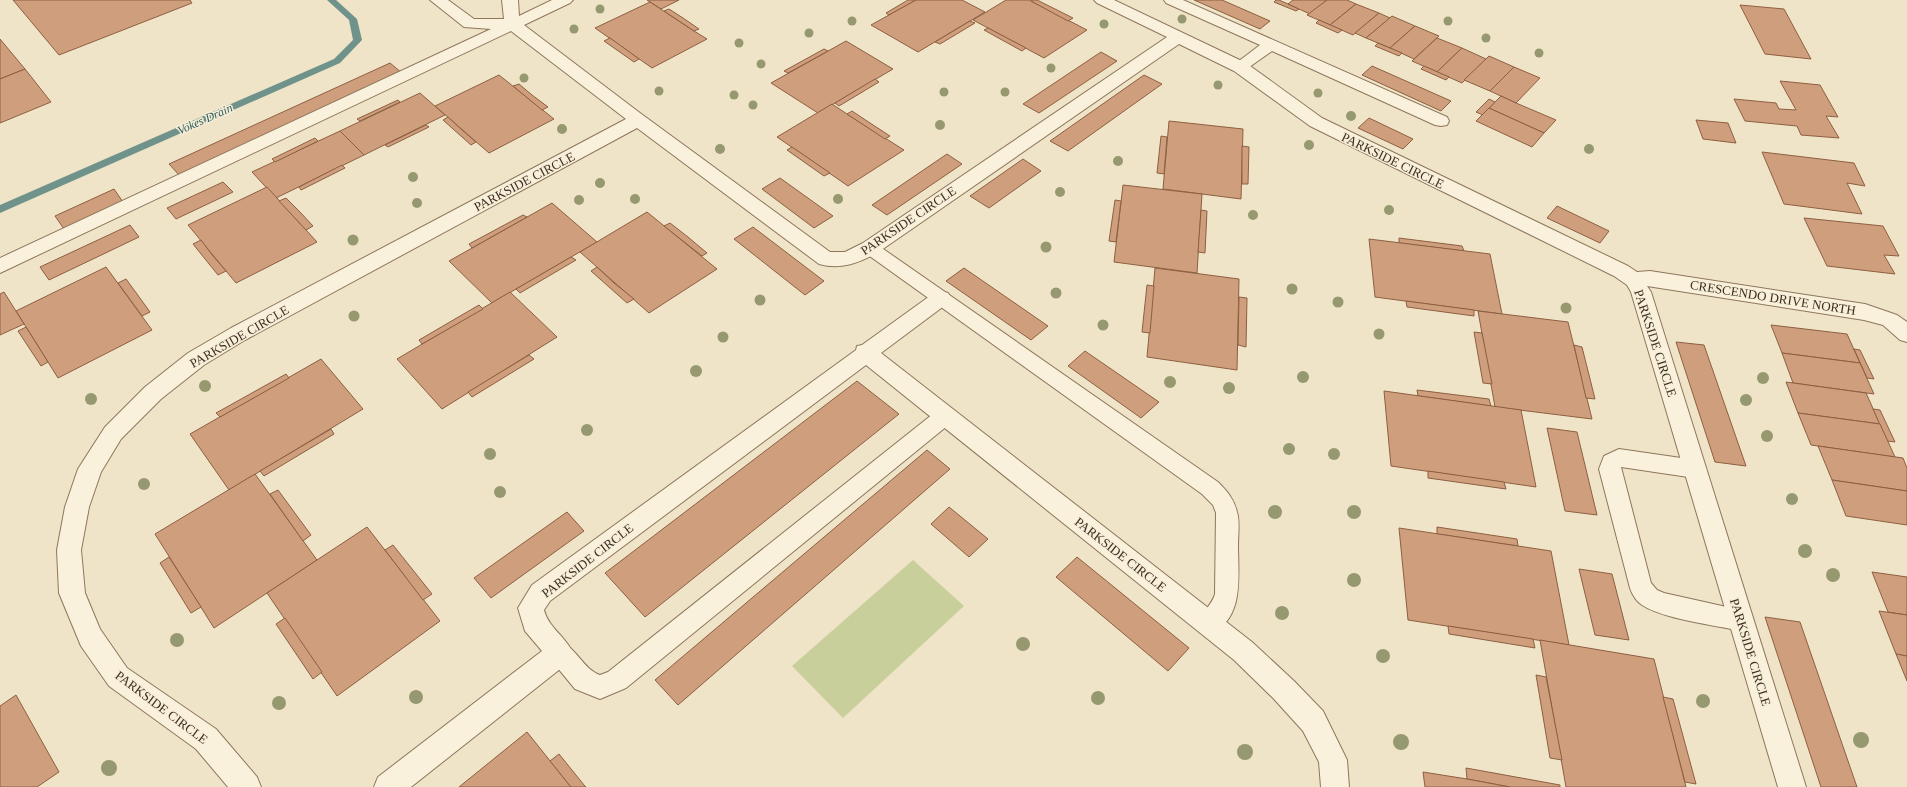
<svg xmlns="http://www.w3.org/2000/svg" width="1907" height="787" font-family="Georgia,serif">
<style>
.green{fill:#c9cf9b}
.lines{fill:none;stroke-linecap:round;stroke-linejoin:round}
.stream{fill:#6f938a;fill-rule:evenodd}
.building{fill:#cf9f7d;stroke:#8d5f41}
.service-casing{stroke:#8d765c;stroke-width:2}
.minor-casing{stroke:#8d765c;stroke-width:2}
.service{fill:#faf1dc;fill-rule:evenodd}
.minor{fill:#faf1dc;fill-rule:evenodd}
.tree{fill:#96986f}
.labels{text-anchor:middle;stroke-width:3;stroke-linejoin:round;paint-order:stroke}
.far-water-label{font-size:12px;font-style:italic;fill:#2f5d5a;stroke:#f7eed8}
.street-label{font-size:13px;fill:#3d2e20;stroke:#f7eed8}
</style>
<rect width="100%" height="100%" fill="#f0e4c8"/>
<polygon class="green" points="913,560 964,606 843,718 792,666"/>
<g class="lines">
<polygon class="stream" points="327,0 336,0 357,19 362,40 340,63 0,213 0,205 334,59 353,40 349,20"/>
</g>
<g class="building">
<polygon points="13,0 190,0 192,3 59,55"/>
<polygon points="647,0 679,0 661,9"/>
<polygon points="908,0 916,0 889,15 886,13"/>
<polygon points="916,0 962,0 985,12 918,52 871,25"/>
<polygon points="1006,0 1029,0 1087,30 1044,58 973,20"/>
<polygon points="1033,0 1037,0 1073,18 1068,21 1031,1"/>
<polygon points="1194,0 1222,0 1270,21 1260,29"/>
<polygon points="1276,0 1279,0 1299,9 1296,11 1274,2"/>
<polygon points="1293,0 1327,0 1310,14 1288,4"/>
<polygon points="1327,0 1347,0 1356,4 1330,25 1307,15"/>
<polygon points="650,2 694,31 707,39 652,68 595,28"/>
<polygon points="1356,4 1379,13 1353,35 1330,25"/>
<polygon points="1740,5 1784,9 1811,59 1765,54"/>
<polygon points="669,9 683,18 699,29 694,31 664,11"/>
<polygon points="1379,13 1390,18 1366,38 1355,33"/>
<polygon points="1392,16 1415,26 1390,48 1366,38"/>
<polygon points="1319,20 1342,30 1338,33 1316,23"/>
<polygon points="970,21 975,23 940,44 935,42"/>
<polygon points="1415,26 1439,36 1414,59 1390,48"/>
<polygon points="988,28 1026,48 1022,51 984,30"/>
<polygon points="610,38 624,48 639,59 634,62 604,41"/>
<polygon points="1437,38 1462,48 1437,72 1412,61"/>
<polygon points="0,39 25,69 0,79"/>
<polygon points="846,41 893,69 818,113 771,83"/>
<polygon points="1378,43 1402,53 1399,56 1375,46"/>
<polygon points="1462,48 1486,59 1462,83 1437,72"/>
<polygon points="824,49 828,51 788,73 784,71"/>
<polygon points="1101,52 1117,61 1039,113 1023,104"/>
<polygon points="1489,56 1514,67 1490,91 1464,80"/>
<polygon points="390,63 402,73 180,176 169,164"/>
<polygon points="1372,66 1451,101 1441,111 1362,75"/>
<polygon points="1424,66 1449,77 1446,80 1421,69"/>
<polygon points="1514,67 1540,78 1516,103 1490,91"/>
<polygon points="25,69 51,102 0,123 0,79"/>
<polygon points="499,75 554,119 489,153 435,106"/>
<polygon points="1144,75 1162,84 1068,151 1050,141"/>
<polygon points="875,79 879,82 839,106 835,103"/>
<polygon points="1780,81 1820,85 1838,117 1826,116 1839,138 1801,135 1797,126 1745,121 1734,99 1776,103 1779,109 1796,110"/>
<polygon points="519,84 532,95 548,107 542,110 513,86"/>
<polygon points="420,93 445,115 364,155 340,131"/>
<polygon points="1501,96 1516,103 1556,120 1544,133 1489,108"/>
<polygon points="1489,99 1495,102 1483,115 1476,112"/>
<polygon points="398,100 400,102 360,121 357,119"/>
<polygon points="832,104 847,114 904,150 848,186 777,137"/>
<polygon points="1489,108 1544,133 1532,147 1476,121"/>
<polygon points="852,111 870,123 890,136 885,139 847,114"/>
<polygon points="448,117 462,130 476,142 471,145 443,120"/>
<polygon points="1369,118 1413,139 1403,149 1358,128"/>
<polygon points="1696,120 1728,123 1736,143 1703,139"/>
<polygon points="1169,121 1243,129 1241,199 1163,189"/>
<polygon points="426,125 429,127 388,147 385,145"/>
<polygon points="340,131 364,155 276,198 252,172"/>
<polygon points="1161,136 1167,137 1164,174 1157,173"/>
<polygon points="315,138 318,141 275,162 272,159"/>
<polygon points="1242,146 1249,147 1248,184 1242,184"/>
<polygon points="792,147 830,173 824,176 787,150"/>
<polygon points="1762,152 1854,163 1865,186 1847,183 1862,214 1784,204"/>
<polygon points="947,154 962,164 887,215 872,205"/>
<polygon points="1023,159 1041,171 989,208 970,196"/>
<polygon points="342,165 345,168 301,190 299,187"/>
<polygon points="780,178 833,216 814,228 762,189"/>
<polygon points="223,182 233,192 176,219 167,208"/>
<polygon points="1123,185 1202,194 1197,273 1114,262"/>
<polygon points="267,187 317,242 236,283 188,225"/>
<polygon points="114,189 123,202 64,229 55,216"/>
<polygon points="286,198 300,212 313,226 306,230 279,201"/>
<polygon points="1115,200 1121,201 1116,242 1109,241"/>
<polygon points="552,203 597,242 492,303 449,261"/>
<polygon points="1557,206 1609,231 1600,243 1547,218"/>
<polygon points="1201,210 1207,211 1205,253 1198,252"/>
<polygon points="647,212 717,269 649,313 580,252"/>
<polygon points="523,215 527,217 472,248 469,244"/>
<polygon points="1804,218 1883,226 1899,256 1884,255 1895,274 1827,266"/>
<polygon points="670,223 688,237 707,253 702,256 664,226"/>
<polygon points="130,225 139,237 49,280 40,267"/>
<polygon points="753,227 824,281 805,295 734,239"/>
<polygon points="1399,238 1462,246 1464,251 1399,243"/>
<polygon points="1369,239 1490,254 1502,314 1375,297"/>
<polygon points="201,240 213,256 226,271 218,275 193,244"/>
<polygon points="571,257 576,260 520,293 516,289"/>
<polygon points="106,267 152,330 58,378 16,311"/>
<polygon points="597,267 614,283 634,299 627,303 591,271"/>
<polygon points="964,268 1048,326 1031,340 946,281"/>
<polygon points="1155,268 1239,279 1237,370 1147,357"/>
<polygon points="126,279 137,294 150,312 142,316 118,283"/>
<polygon points="1147,285 1154,286 1150,333 1142,332"/>
<polygon points="4,292 24,324 0,335 0,294"/>
<polygon points="510,292 557,337 442,409 397,359"/>
<polygon points="1239,297 1247,298 1246,347 1238,345"/>
<polygon points="1406,301 1474,310 1474,316 1407,307"/>
<polygon points="479,305 483,309 422,344 419,340"/>
<polygon points="1478,311 1568,322 1592,419 1495,407"/>
<polygon points="1771,325 1847,334 1860,363 1782,353"/>
<polygon points="26,327 48,362 41,366 18,331"/>
<polygon points="1474,332 1482,333 1492,384 1483,383"/>
<polygon points="1676,342 1704,345 1746,466 1715,462"/>
<polygon points="1574,345 1582,347 1595,399 1586,398"/>
<polygon points="1854,349 1860,350 1874,379 1867,378"/>
<polygon points="1085,351 1159,402 1141,418 1068,366"/>
<polygon points="1782,353 1860,363 1874,394 1793,383"/>
<polygon points="529,355 534,359 472,397 468,392"/>
<polygon points="321,359 363,409 229,490 190,434"/>
<polygon points="286,374 289,378 220,417 216,413"/>
<polygon points="857,381 899,414 645,617 605,573"/>
<polygon points="1786,382 1866,393 1880,424 1798,413"/>
<polygon points="1417,390 1489,399 1491,406 1418,396"/>
<polygon points="1384,391 1521,410 1536,487 1391,466"/>
<polygon points="1873,409 1880,410 1895,442 1887,441"/>
<polygon points="1798,413 1880,424 1895,457 1811,445"/>
<polygon points="1547,428 1577,432 1597,515 1565,511"/>
<polygon points="331,429 334,434 264,476 260,471"/>
<polygon points="1818,446 1903,458 1907,468 1907,491 1832,480"/>
<polygon points="927,450 950,469 678,705 655,680"/>
<polygon points="1428,471 1504,482 1506,489 1428,478"/>
<polygon points="255,474 317,560 214,628 155,534"/>
<polygon points="1832,480 1907,491 1907,525 1846,516"/>
<polygon points="278,490 311,535 303,541 270,494"/>
<polygon points="949,507 988,539 969,557 931,524"/>
<polygon points="567,512 584,531 491,598 474,578"/>
<polygon points="367,527 440,621 337,696 267,593"/>
<polygon points="1437,527 1517,539 1518,546 1437,534"/>
<polygon points="1399,528 1551,551 1569,645 1408,620"/>
<polygon points="393,545 432,594 423,600 385,550"/>
<polygon points="169,557 201,607 191,613 160,563"/>
<polygon points="1077,557 1189,648 1168,671 1056,577"/>
<polygon points="1579,569 1612,574 1629,640 1595,635"/>
<polygon points="1872,572 1907,577 1907,615 1888,612"/>
<polygon points="1879,611 1907,615 1907,656 1896,654"/>
<polygon points="1765,617 1800,622 1857,787 1821,787"/>
<polygon points="285,618 322,672 313,679 276,624"/>
<polygon points="1448,626 1533,639 1535,648 1449,634"/>
<polygon points="1540,640 1654,659 1686,787 1566,787"/>
<polygon points="1896,654 1907,656 1907,681"/>
<polygon points="1536,675 1546,677 1562,760 1550,758"/>
<polygon points="16,695 59,772 37,787 0,787 0,706"/>
<polygon points="1663,697 1673,699 1696,784 1685,782"/>
<polygon points="527,732 571,787 459,787"/>
<polygon points="559,754 584,785 586,787 571,787 550,761"/>
<polygon points="1466,768 1560,785 1560,787 1510,787 1467,779"/>
<polygon points="1423,772 1467,779 1510,787 1425,787"/>
</g>
<g class="lines">
<g class="service-casing">
<g id="service">
<polygon points="1164,0 1183,0 1447,117 1449,121 1447,125 1441,126 1435,125 1272,51 1245,70 1235,70 1232,67 1235,64 1260,45 1166,3"/>
<path d="M870,242L876,244L1218,482C1227,491 1234,499 1237,512C1240,521 1238,535 1238,545C1238,576 1245,620 1209,634L1201,631L1197,623C1202,612 1212,605 1215,594L1216,513L1213,505L1202,494L864,252L861,248L864,244Z"/>
<path d="M945,408L952,410L955,416L952,422L626,688L600,699L575,689L552,661L548,653L552,645L560,642C577,648 583,669 600,675L608,672L938,410Z"/>
<path d="M1619,449L1695,460L1702,463L1706,469L1702,475L1695,478L1621,467L1651,583L1657,590L1664,593L1749,612L1753,620L1749,628L1741,631C1715,625 1663,619 1642,605C1636,601 1632,594 1630,588L1599,469L1604,456Z"/>
</g>
</g>
<g class="minor-casing">
<g id="minor">
<path d="M430,0H448L474,19H504L502,0H518L519,16L552,0H573L570,3L524,25L640,113L830,252H845L863,243L1167,37L1097,3L1094,0H1114L1246,63L1322,118L1628,266L1637,272L1650,271L1865,304L1897,315L1907,322V342L1900,340L1883,325L1864,320L1647,286L1651,292L1806,787H1778L1631,292L1627,285L1614,276L1310,126L1234,71L1179,44L877,253C858,263 841,270 819,264L637,128L245,340L204,365L161,399L121,439L101,472L89,507L81,550L85,593L100,629L127,668L216,729L257,777L261,787H228L196,749L109,686L81,646L59,593L57,550L65,507L78,469L105,427L145,387L188,353L231,328L626,119L511,31L0,273V258L491,29L464,27Z"/>
<path d="M941,291L948,293L951,298L948,303L881,353L1252,642L1294,681L1323,711L1347,760L1349,787H1321L1319,762L1303,731L1274,699L1234,660L866,365L550,601L544,610C548,627 566,637 573,653L569,662L411,787H374L378,777L542,651L525,631L518,608L532,585L856,350L857,346L862,345L934,293Z"/>
</g>
</g>
<use href="#service" class="service"/>
<use href="#minor" class="minor"/>
</g>
<g class="tree">
<circle cx="600" cy="9" r="4.5"/>
<circle cx="1182" cy="19" r="4.5"/>
<circle cx="852" cy="21" r="4.5"/>
<circle cx="1448" cy="21" r="4.5"/>
<circle cx="1104" cy="24" r="4.5"/>
<circle cx="574" cy="29" r="4.5"/>
<circle cx="809" cy="33" r="4.5"/>
<circle cx="1486" cy="38" r="4.5"/>
<circle cx="739" cy="43" r="4.5"/>
<circle cx="1539" cy="53" r="4.5"/>
<circle cx="761" cy="64" r="4.5"/>
<circle cx="1051" cy="68" r="4.5"/>
<circle cx="524" cy="78" r="4.5"/>
<circle cx="1218" cy="85" r="4.5"/>
<circle cx="659" cy="91" r="4.5"/>
<circle cx="944" cy="92" r="4.5"/>
<circle cx="1005" cy="92" r="4.5"/>
<circle cx="1318" cy="93" r="4.5"/>
<circle cx="734" cy="95" r="4.5"/>
<circle cx="753" cy="105" r="4.5"/>
<circle cx="1351" cy="116" r="5"/>
<circle cx="940" cy="125" r="5"/>
<circle cx="562" cy="129" r="5"/>
<circle cx="1309" cy="145" r="5"/>
<circle cx="720" cy="149" r="5"/>
<circle cx="1589" cy="149" r="5"/>
<circle cx="1118" cy="161" r="5"/>
<circle cx="413" cy="177" r="5"/>
<circle cx="600" cy="183" r="5"/>
<circle cx="1060" cy="192" r="5"/>
<circle cx="635" cy="199" r="5"/>
<circle cx="838" cy="199" r="5"/>
<circle cx="579" cy="200" r="5"/>
<circle cx="417" cy="203" r="5"/>
<circle cx="1389" cy="210" r="5"/>
<circle cx="1253" cy="215" r="5"/>
<circle cx="353" cy="240" r="5.5"/>
<circle cx="1046" cy="247" r="5.5"/>
<circle cx="1292" cy="289" r="5.5"/>
<circle cx="1056" cy="293" r="5.5"/>
<circle cx="760" cy="300" r="5.5"/>
<circle cx="1338" cy="302" r="5.5"/>
<circle cx="1566" cy="308" r="5.5"/>
<circle cx="354" cy="316" r="5.5"/>
<circle cx="1103" cy="325" r="5.5"/>
<circle cx="1379" cy="334" r="5.5"/>
<circle cx="723" cy="337" r="5.5"/>
<circle cx="696" cy="371" r="6"/>
<circle cx="1303" cy="377" r="6"/>
<circle cx="1763" cy="378" r="6"/>
<circle cx="1170" cy="382" r="6"/>
<circle cx="205" cy="386" r="6"/>
<circle cx="1229" cy="388" r="6"/>
<circle cx="91" cy="399" r="6"/>
<circle cx="1746" cy="400" r="6"/>
<circle cx="587" cy="430" r="6"/>
<circle cx="1767" cy="436" r="6"/>
<circle cx="1289" cy="449" r="6"/>
<circle cx="490" cy="454" r="6"/>
<circle cx="1334" cy="454" r="6"/>
<circle cx="144" cy="484" r="6"/>
<circle cx="500" cy="492" r="6"/>
<circle cx="1792" cy="499" r="6"/>
<circle cx="1275" cy="512" r="7"/>
<circle cx="1354" cy="512" r="7"/>
<circle cx="1805" cy="551" r="7"/>
<circle cx="1833" cy="575" r="7"/>
<circle cx="1354" cy="580" r="7"/>
<circle cx="1282" cy="613" r="7"/>
<circle cx="177" cy="640" r="7"/>
<circle cx="1023" cy="644" r="7"/>
<circle cx="1383" cy="656" r="7"/>
<circle cx="416" cy="697" r="7"/>
<circle cx="1098" cy="698" r="7"/>
<circle cx="1703" cy="701" r="7"/>
<circle cx="279" cy="703" r="7"/>
<circle cx="1861" cy="740" r="8"/>
<circle cx="1401" cy="742" r="8"/>
<circle cx="1245" cy="752" r="8"/>
<circle cx="109" cy="768" r="8"/>
</g>
<g class="labels">
<g class="far-water-label">
<text transform="translate(205 119) rotate(-24)" y="4">Vokes Drain</text>
</g>
<g class="street-label">
<text transform="translate(1393 160) rotate(26)" y="5">PARKSIDE CIRCLE</text>
<text transform="translate(524 181) rotate(-28)" y="5">PARKSIDE CIRCLE</text>
<text transform="translate(908 220) rotate(-34)" y="5">PARKSIDE CIRCLE</text>
<text transform="translate(1773 297) rotate(9)" y="5">CRESCENDO DRIVE NORTH</text>
<text transform="translate(239 336) rotate(-30)" y="5">PARKSIDE CIRCLE</text>
<text transform="translate(1656 343) rotate(72)" y="5">PARKSIDE CIRCLE</text>
<text transform="translate(1121 554) rotate(38)" y="5">PARKSIDE CIRCLE</text>
<text transform="translate(587 560) rotate(-38)" y="5">PARKSIDE CIRCLE</text>
<text transform="translate(1751 652) rotate(73)" y="5">PARKSIDE CIRCLE</text>
<text transform="translate(162 707) rotate(37)" y="5">PARKSIDE CIRCLE</text>
</g>
</g>
</svg>
